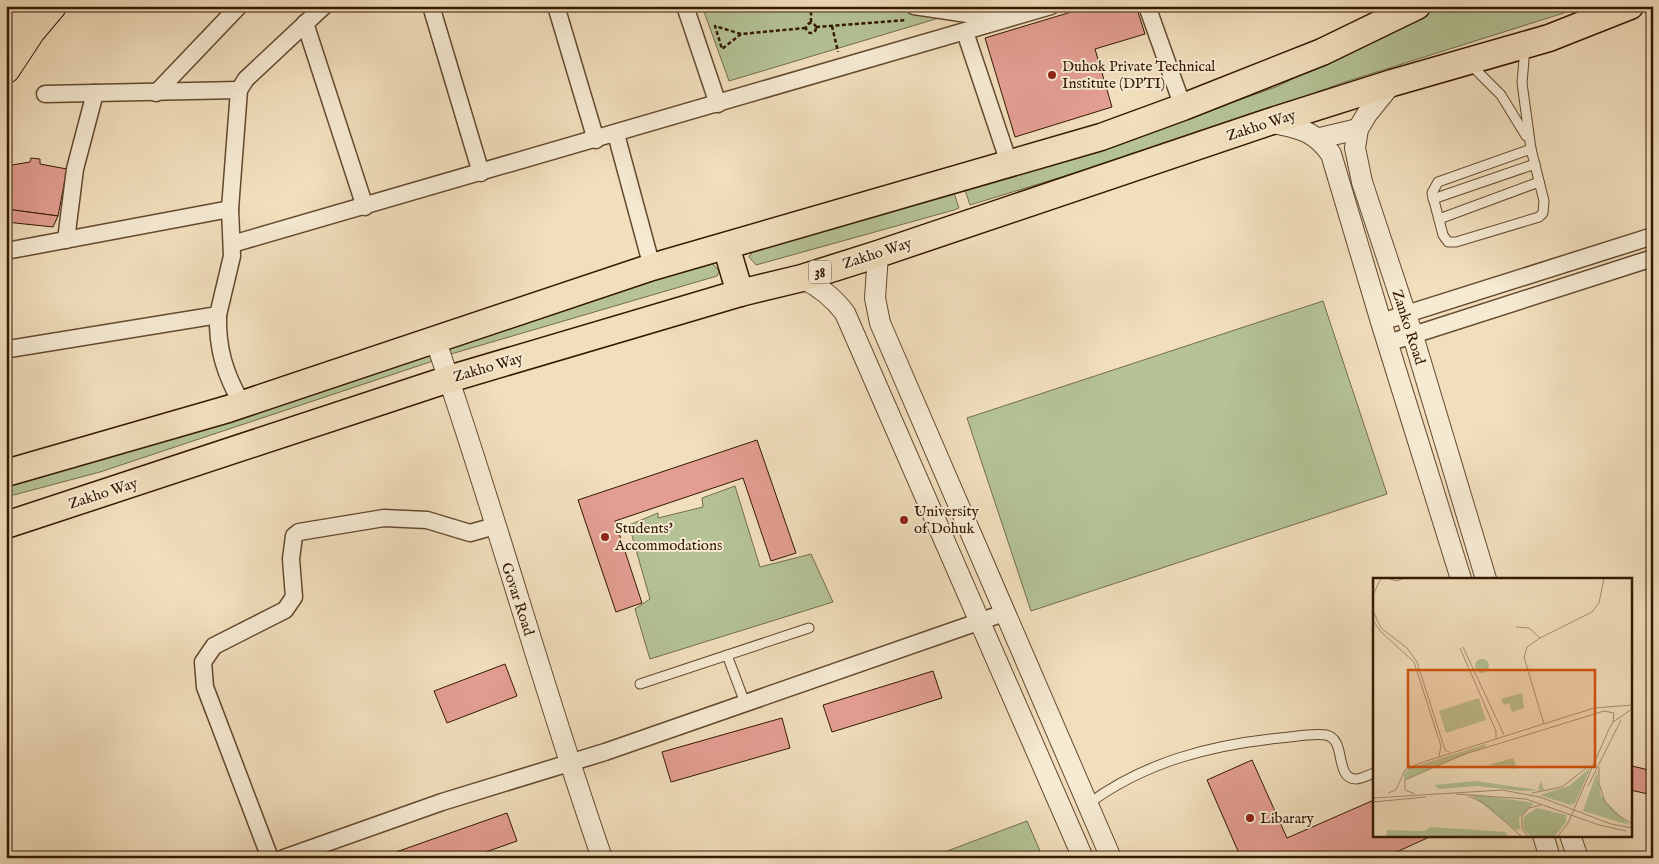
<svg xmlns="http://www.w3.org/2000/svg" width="1659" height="864" font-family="'IM FELL English',serif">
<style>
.green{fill:#b4c295;stroke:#746d4a}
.building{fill:#e39e92;stroke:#341800}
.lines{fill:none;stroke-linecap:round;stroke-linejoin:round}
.service-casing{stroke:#634a2f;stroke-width:11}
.minor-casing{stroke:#634a2f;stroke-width:19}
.tertiary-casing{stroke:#634a2f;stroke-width:22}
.primary-casing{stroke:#341800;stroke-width:29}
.trunk-casing{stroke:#341800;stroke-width:30}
.motorway-casing{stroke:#341800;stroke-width:30}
.path{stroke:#341800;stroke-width:2.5;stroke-dasharray:4 2.5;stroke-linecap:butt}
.service{stroke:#f6ead3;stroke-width:9}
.minor{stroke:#f6ead3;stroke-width:16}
.tertiary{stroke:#f6ead3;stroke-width:20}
.primary{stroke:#f1debc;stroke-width:26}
.trunk{stroke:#f1debc;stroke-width:28}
.motorway{stroke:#f1debc;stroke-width:28}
.poi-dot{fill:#8f2418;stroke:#f6ead3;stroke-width:2}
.labels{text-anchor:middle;stroke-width:4;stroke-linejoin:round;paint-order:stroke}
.shield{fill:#f6ead3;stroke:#6e573f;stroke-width:1}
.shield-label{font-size:14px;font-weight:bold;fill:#341800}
.poi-label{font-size:15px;fill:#341800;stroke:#f6ead3;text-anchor:start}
.street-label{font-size:15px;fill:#341800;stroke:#f6ead3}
.inset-road{fill:none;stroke:#a58f71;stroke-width:1}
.view{fill:#d6520b;fill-opacity:0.15;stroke:#d6520b;stroke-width:2.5}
.inset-edge{fill:none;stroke:#341800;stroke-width:2.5}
</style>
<rect width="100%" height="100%" fill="#f1debc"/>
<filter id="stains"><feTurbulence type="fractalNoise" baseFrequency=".004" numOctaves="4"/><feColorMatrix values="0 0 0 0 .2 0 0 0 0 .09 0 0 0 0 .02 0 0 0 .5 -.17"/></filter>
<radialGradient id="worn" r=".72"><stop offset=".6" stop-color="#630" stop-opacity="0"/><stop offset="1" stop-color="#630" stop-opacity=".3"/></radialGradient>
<g class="green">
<polygon points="702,6 898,6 941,11 939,18 729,81"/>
<polygon points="1439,6 1586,6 1345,82 1179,141 970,205 965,190 1083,155 1276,87"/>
<polygon points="954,193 959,208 954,210 756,265 749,257 754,249"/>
<polygon points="712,263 719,271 717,276 451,354 447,340"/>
<polygon points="1323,301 1387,494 1031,611 967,418"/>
<polygon points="427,345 433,361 100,472 6,497 6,481"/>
<polygon points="735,486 760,567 811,554 833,602 650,659 635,609 650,599 629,525 658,513 658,518 703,507 702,498"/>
<polygon points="1027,821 1043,858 934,856"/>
</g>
<g class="building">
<polygon points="1091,6 1136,6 1145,34 1095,49 1112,107 1015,137 985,38"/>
<polygon points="31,158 40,159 40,164 67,169 58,216 6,209 12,165 30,162"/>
<polygon points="12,164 12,165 6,209 58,216 53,227 6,222 6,188 9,189"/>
<polygon points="757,440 796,553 771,561 743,478 615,521 642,603 616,612 578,500"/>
<polygon points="505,664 517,696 447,723 434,691"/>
<polygon points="933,671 942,698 832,732 823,705"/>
<polygon points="782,718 790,748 671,782 662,752"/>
<polygon points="1252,760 1287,838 1374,800 1374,835 1434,835 1383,858 1241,858 1207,780"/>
<polygon points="1632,766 1653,771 1653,795 1630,790"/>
<polygon points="507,813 517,841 469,858 398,858 396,852"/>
</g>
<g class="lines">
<g class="service-casing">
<g id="service">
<polyline points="1525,48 1522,83 1531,149"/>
<polyline points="1471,65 1501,95 1526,136"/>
<polygon points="1531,149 1544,201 1543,213 1539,217 1456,242 1448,242 1443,235 1432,193 1438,182"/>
<polyline points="1433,199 1535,164"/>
<polyline points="1439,219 1539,182"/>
<polyline points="727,655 745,703"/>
<polyline points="640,684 809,628"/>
<path d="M1088,804C1145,762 1210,745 1280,738C1294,737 1312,733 1326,735C1347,739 1334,779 1356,779C1361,779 1369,775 1374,773"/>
</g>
</g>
<g class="minor-casing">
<g id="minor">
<polyline points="431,6 481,173"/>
<polyline points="556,6 596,140"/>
<polyline points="685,6 718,104"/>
<polyline points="914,6 1001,19"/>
<polyline points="1147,6 1183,107"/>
<polyline points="305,23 365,207"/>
<polyline points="965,32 1009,163"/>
<polyline points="156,93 239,6"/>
<polyline points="45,94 239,90"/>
<polyline points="616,134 652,267"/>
<polyline points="66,240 75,169 95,93"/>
<polyline points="232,244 1051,6"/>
<polyline points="6,251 230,209"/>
<path d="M218,315C217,349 225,374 242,404"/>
<polyline points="1381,322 1653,236"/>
<polyline points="1388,343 1653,258"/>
<polyline points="6,346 9,349 218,315 232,256 230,209 239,90 246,79 324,6"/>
<polyline points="270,858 205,687 203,662 214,646 285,610 294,597 291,559 294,536 299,532 384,518 427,520 470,533 495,526"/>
<polyline points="284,858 442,802 605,752 1004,613"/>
</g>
</g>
<g class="tertiary-casing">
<g id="tertiary">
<polyline points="1392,83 1367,114 1358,129 1355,148 1362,182 1413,336 1486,579"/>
<path d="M1269,122C1298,129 1312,128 1331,154L1381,322L1461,579"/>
<polyline points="1320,138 1358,129"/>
<polyline points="878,254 875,298 880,323 1111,858"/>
<path d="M802,278C820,287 833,297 845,313L1083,858"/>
<path d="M435,339C495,511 542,686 602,858"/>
<polyline points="1543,835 1550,858"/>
<polyline points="1570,835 1578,858"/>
</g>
</g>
<g class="primary-casing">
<g id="primary">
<polyline points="726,246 740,293"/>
<polyline points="6,473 228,409 652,267 1101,137 1183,107 1322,52 1417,6"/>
<polyline points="6,525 449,379 740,293 802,278 878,254 1269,122 1392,83 1549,38 1630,6"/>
</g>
</g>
<g class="trunk-casing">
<polyline id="trunk" points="11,51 29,6"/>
</g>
<g class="motorway-casing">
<polyline id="motorway" points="6,69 31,31 52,6"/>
</g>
<g class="path">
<polyline points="811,22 811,6"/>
<circle cx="811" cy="28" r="5"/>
<polyline points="832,26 838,52"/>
<polyline points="816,27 906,20"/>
<polyline points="741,34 715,26 722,49 741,34 805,28"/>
</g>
<use href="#service" class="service"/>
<use href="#minor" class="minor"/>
<use href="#tertiary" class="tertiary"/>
<use href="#primary" class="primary"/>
<use href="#trunk" class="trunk"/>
<use href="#motorway" class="motorway"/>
</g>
<g class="poi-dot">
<circle cx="1052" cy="75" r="5"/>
<circle cx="904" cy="520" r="5"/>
<circle cx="605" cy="537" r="5"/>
<circle cx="1250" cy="818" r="5"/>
</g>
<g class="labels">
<rect class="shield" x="809" y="260.5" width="22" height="23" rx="4"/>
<g class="shield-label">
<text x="820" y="277">38</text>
</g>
<g class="poi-label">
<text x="1062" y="71">Duhok Private Technical<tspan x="1062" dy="17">Institute (DPTI)</tspan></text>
<text x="914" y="516">University<tspan x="914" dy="17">of Dohuk</tspan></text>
<text x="615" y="533">Students'<tspan x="615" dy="17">Accommodations</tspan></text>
<text x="1260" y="823">Libarary</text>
</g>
<g class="street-label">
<text transform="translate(1261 125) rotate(-18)" y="5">Zakho Way</text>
<text transform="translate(877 253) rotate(-18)" y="5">Zakho Way</text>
<text transform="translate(1409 327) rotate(72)" y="5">Zanko Road</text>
<text transform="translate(488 367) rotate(-16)" y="5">Zakho Way</text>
<text transform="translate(103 493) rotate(-18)" y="5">Zakho Way</text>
<text transform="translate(518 599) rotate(72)" y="5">Govar Road</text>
</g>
</g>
<g transform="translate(1373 578)">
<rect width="259" height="259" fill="#f1debc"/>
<path d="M102 88a7 7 0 1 1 14 0a7 7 0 1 1-14 0ZM149,115L151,130L139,134L136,125L131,127L128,121ZM106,120L113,142L73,155L66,133ZM113,166V168L31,202V196L37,190ZM140,180L144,191L116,187ZM218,189L202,225L197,227L167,217L196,208ZM224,193L228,218L256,247L210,233ZM103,203L165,212L168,203L171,212L149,213L103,208L66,211L61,207ZM98,217L113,218L161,225L146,240L147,251L143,252ZM164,230L193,237V244L182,258H157L150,250L151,238ZM58,249L132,254L135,258H13L14,252L51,253Z" fill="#b4c295"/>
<path class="inset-road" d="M14,0L24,3L31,0M0,17L8,0M0,33L8,50L34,70L44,84L72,172L76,174M0,42L7,53L41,84L68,168L66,178M143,49L156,50L167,60L219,34L226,25L231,0M167,60L154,69L151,79L171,146M90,69L131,157M87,70L123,153V160M226,189V205L232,224L242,235L259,246M215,208L248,142M15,215L23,212L32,192L47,185L221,130L259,127M159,215L189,209L217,187M42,216L32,212V202L89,177L231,133L241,135L240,144M83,216L153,221L226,247L253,253M95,218L111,225L148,258M0,220L129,212L167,219L238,246L259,250M0,224L53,219M155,258L149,251V238L156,230L168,227M185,258L195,245L236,151L240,144L259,131"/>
<path class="view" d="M35,92H222V189H35Z"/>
<rect width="259" height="259" class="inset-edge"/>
</g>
<rect width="1659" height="864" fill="none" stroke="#f1debc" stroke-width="25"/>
<rect x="8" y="8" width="1644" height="849" fill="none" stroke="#341800" stroke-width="2.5"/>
<rect x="12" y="12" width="1634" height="839" fill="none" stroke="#341800"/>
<rect width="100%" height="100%" filter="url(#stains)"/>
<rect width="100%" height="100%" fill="url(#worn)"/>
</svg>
